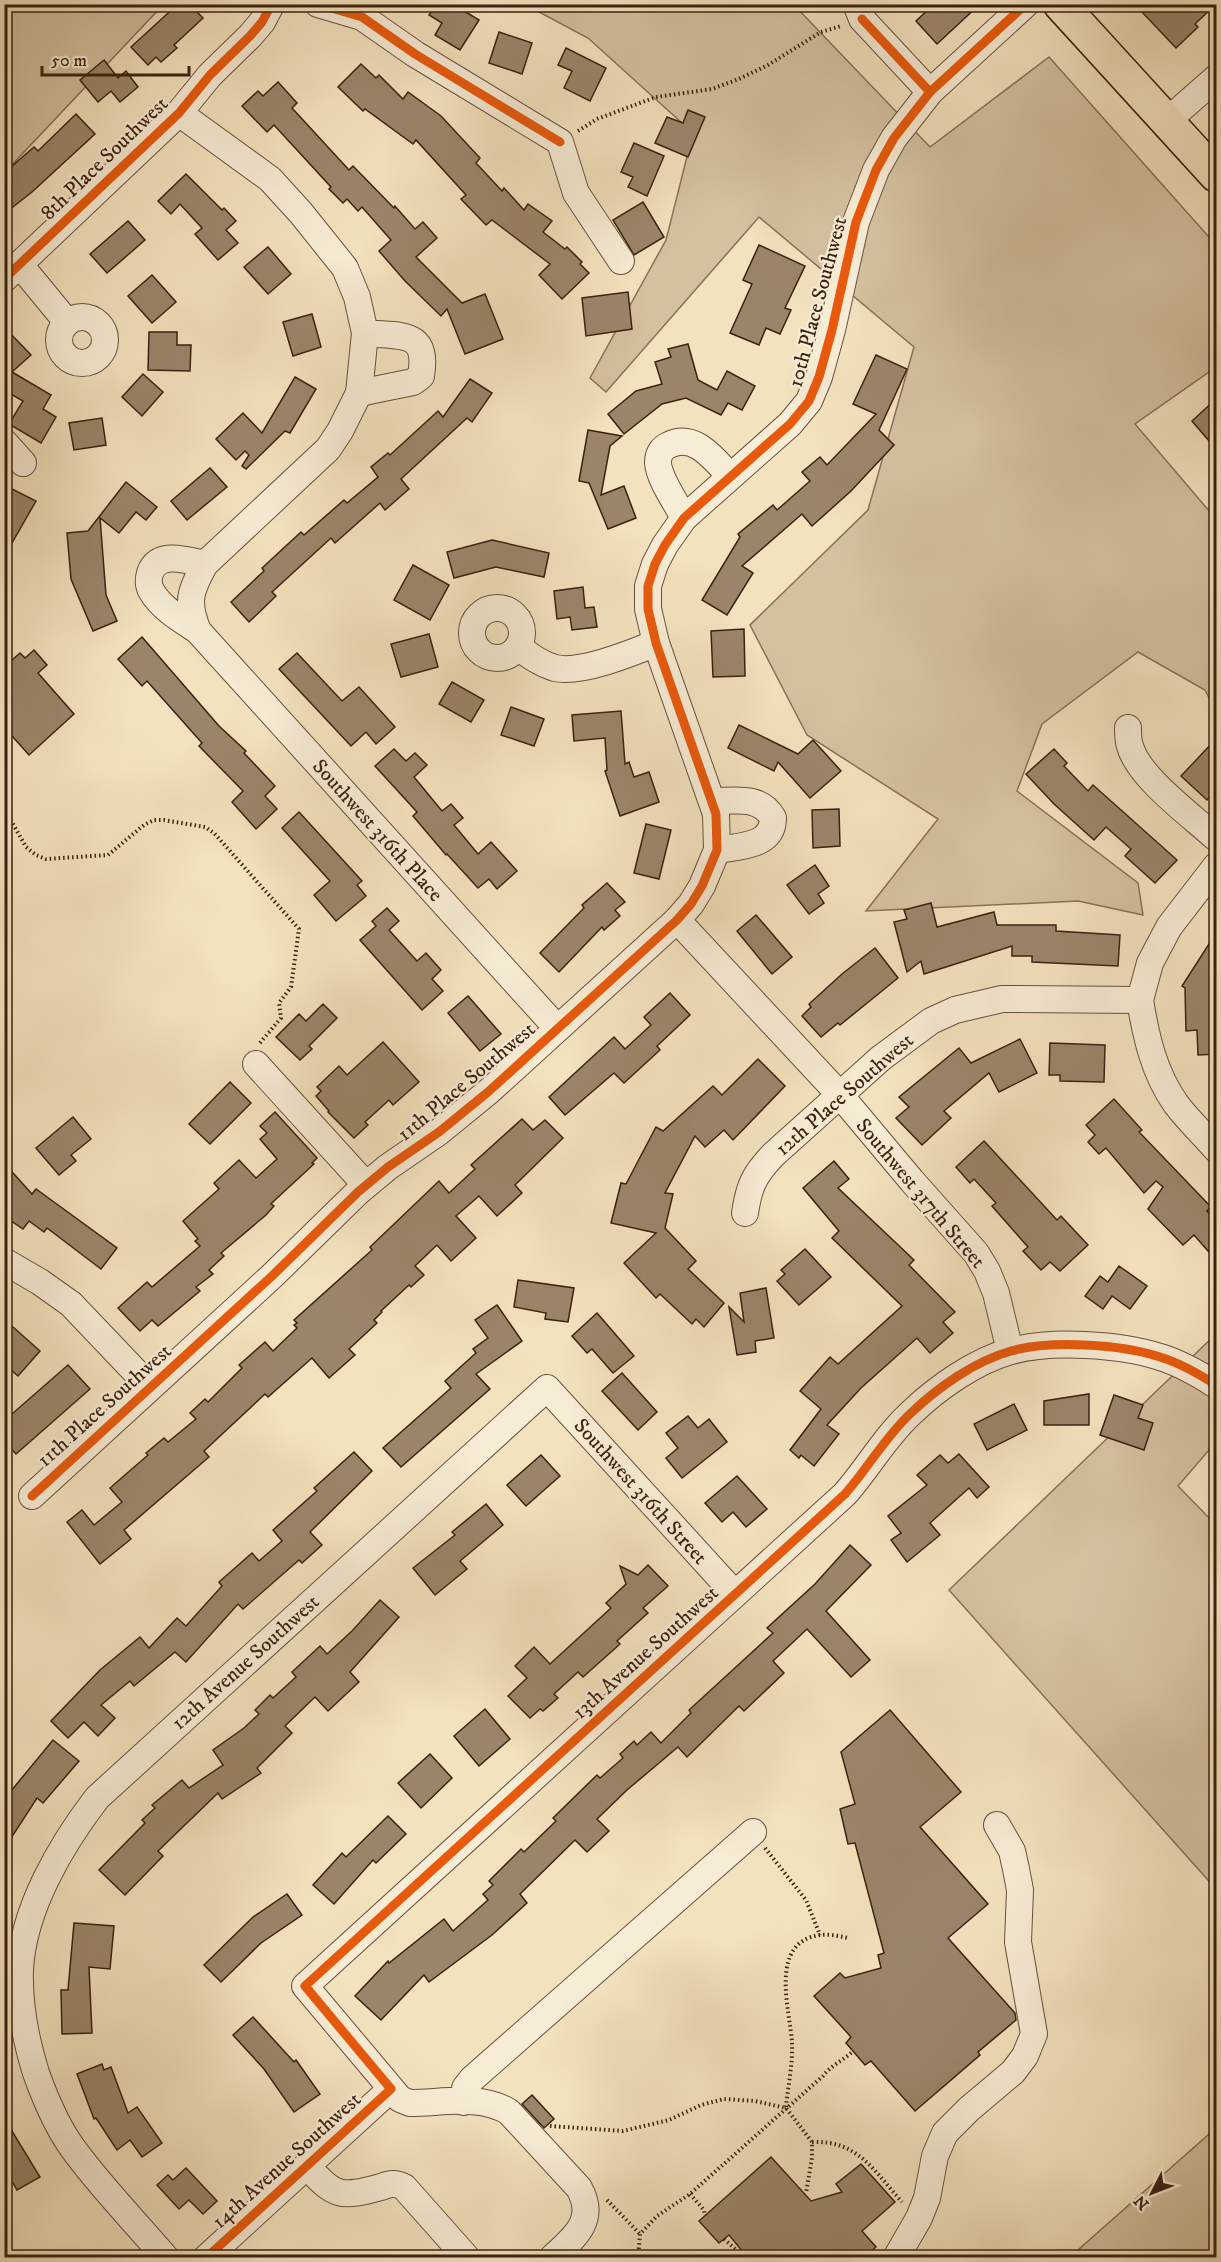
<svg xmlns="http://www.w3.org/2000/svg" width="1221" height="2262" font-family="'IM FELL DW Pica',serif">
<style>
.green{fill:#d4c1a0;stroke:#887158;stroke-width:1.5}
.building{fill:#9b856a;stroke:#3b2110;stroke-width:1.5}
.lines{fill:none;stroke-linecap:round;stroke-linejoin:round}
.minor-casing{stroke:#69513c;stroke-width:28}
.major-casing{stroke:#3b2110;stroke-width:36}
.path{stroke:#3b2110;stroke-width:4;stroke-dasharray:1.5 3;stroke-linecap:butt}
.minor{stroke:#f7ecd5;stroke-width:26}
.major{stroke:#f3e2be;stroke-width:33}
.cycleway-casing{stroke:#f7ecd5;stroke-width:13}
.cycleway{stroke:#e8590c;stroke-width:9}
.labels{text-anchor:middle;stroke-width:4.5;stroke-linejoin:round;paint-order:stroke}
.street-label{font-size:21px;fill:#3b2110;stroke:#f7ecd5}
</style>
<rect width="100%" height="100%" fill="#f3e2be"/>
<filter id="stains"><feTurbulence type="fractalNoise" baseFrequency=".00333" numOctaves="4"/><feColorMatrix values="0 0 0 0 .2 0 0 0 0 .09 0 0 0 0 .02 0 0 0 .5 -.17"/></filter>
<radialGradient id="worn" r=".72"><stop offset=".6" stop-color="#630" stop-opacity="0"/><stop offset="1" stop-color="#630" stop-opacity=".3"/></radialGradient>
<g class="green">
<polygon points="5,5 163,5 5,172"/>
<polygon points="526,5 794,5 930,147 1049,57 1216,245 1216,367 1135,424 1216,519 1216,711 1205,690 1138,652 1042,724 1017,791 1138,883 1143,915 1078,901 866,911 938,819 807,735 750,625 868,510 914,347 759,217 606,392 590,378 666,240 693,133 588,38"/>
<polygon points="1216,1334 1216,1442 1178,1486 1216,1525 1216,1889 949,1590"/>
<polygon points="1216,2128 1216,2257 1070,2257"/>
</g>
<g class="building">
<polygon points="178,4 189,4 203,18 174,45 177,48 161,62 156,57 148,65 131,47"/>
<polygon points="436,4 453,4 479,20 460,50 435,35 442,23 429,15"/>
<polygon points="934,4 980,4 937,44 916,21"/>
<polygon points="1150,4 1216,4 1195,24 1198,27 1176,48 1142,12"/>
<polygon points="499,32 532,43 522,74 489,63"/>
<polygon points="566,48 606,68 590,101 564,88 572,71 558,65"/>
<polygon points="104,60 118,78 126,71 138,87 120,102 111,91 98,102 80,80"/>
<polygon points="361,64 376,78 379,75 403,99 408,92 441,116 480,158 476,163 502,191 504,188 524,210 528,204 552,221 543,232 565,249 567,247 582,262 580,264 589,273 562,299 539,275 550,264 492,220 486,225 461,199 466,195 416,140 413,144 365,109 363,111 338,87"/>
<polygon points="278,82 297,103 292,108 349,170 353,166 394,208 395,206 415,229 423,222 437,238 416,257 462,303 485,294 503,339 465,354 447,309 441,316 405,281 379,251 391,240 362,207 358,211 347,199 343,203 329,189 331,187 274,125 267,132 242,106 258,91 263,96"/>
<polygon points="688,110 705,117 688,157 655,143 667,117 683,123"/>
<polygon points="76,114 95,134 32,192 4,214 4,173 34,147 38,151"/>
<polygon points="634,143 664,156 647,196 628,187 633,177 621,172"/>
<polygon points="186,174 222,210 224,208 236,221 226,230 238,243 218,260 195,234 202,228 180,204 171,214 158,201"/>
<polygon points="643,202 664,237 634,255 613,220"/>
<polygon points="128,221 145,240 107,273 90,254"/>
<polygon points="759,245 805,266 785,308 791,310 780,334 766,328 759,345 730,333 752,284 743,280"/>
<polygon points="268,247 291,274 268,294 244,267"/>
<polygon points="152,275 176,302 152,323 128,296"/>
<polygon points="628,292 632,329 586,336 582,298"/>
<polygon points="312,314 321,347 293,356 283,322"/>
<polygon points="4,327 31,355 12,372 51,395 43,409 56,417 41,443 9,424 23,401 4,390"/>
<polygon points="149,332 177,332 177,345 191,345 190,371 148,370"/>
<polygon points="688,344 698,380 717,390 727,371 755,386 742,410 728,403 721,415 686,398 662,404 624,434 608,414 636,391 662,384 655,362 671,357 668,349"/>
<polygon points="876,355 907,369 879,430 894,445 851,491 812,526 802,514 742,566 753,573 727,615 702,600 740,537 738,534 773,505 777,510 810,481 802,472 820,457 827,465 876,414 853,404"/>
<polygon points="143,374 163,392 142,416 122,397"/>
<polygon points="295,377 316,389 290,433 285,431 246,469 242,466 249,455 245,451 236,460 216,439 243,413 262,433"/>
<polygon points="470,379 492,393 472,422 467,418 401,479 409,489 385,510 380,503 335,543 331,538 272,592 276,596 249,622 231,602 264,571 262,568 301,532 304,535 344,500 347,503 378,477 371,467 388,453 390,455 438,411 443,417"/>
<polygon points="1216,399 1216,449 1192,421"/>
<polygon points="102,418 106,445 74,450 69,423"/>
<polygon points="588,430 622,436 610,446 601,495 624,486 636,518 608,529 589,483 579,481"/>
<polygon points="210,468 227,487 187,520 171,501"/>
<polygon points="126,482 157,507 146,520 136,512 119,533 100,518 106,595 117,621 93,631 71,579 67,533 88,531"/>
<polygon points="12,489 36,501 4,557 4,503"/>
<polygon points="492,540 549,553 544,577 496,567 454,578 447,552"/>
<polygon points="413,565 449,585 430,620 394,600"/>
<polygon points="583,587 585,608 594,607 597,627 572,630 570,617 557,619 554,591"/>
<polygon points="744,629 745,676 713,677 711,631"/>
<polygon points="429,634 438,667 401,677 391,644"/>
<polygon points="142,637 219,726 246,751 244,753 275,786 265,796 277,809 256,829 232,802 243,791 199,746 202,743 147,681 142,686 118,659"/>
<polygon points="34,650 47,665 38,673 74,714 29,755 4,727 4,667 20,653 25,658"/>
<polygon points="297,653 342,701 359,687 395,727 376,744 366,732 351,746 279,669"/>
<polygon points="452,682 484,700 471,722 439,704"/>
<polygon points="511,707 544,719 534,746 501,735"/>
<polygon points="621,711 625,764 629,762 634,777 649,772 659,802 620,816 605,771 607,770 605,738 574,741 572,715"/>
<polygon points="739,725 798,754 813,740 841,771 810,798 778,762 774,771 728,748"/>
<polygon points="1216,739 1216,789 1207,800 1181,776"/>
<polygon points="394,749 406,761 415,753 427,765 414,777 442,811 451,804 463,818 454,825 478,854 491,842 517,871 497,889 489,879 478,888 447,854 446,855 413,816 417,812 375,766"/>
<polygon points="1054,749 1067,763 1064,766 1088,791 1093,785 1177,860 1155,883 1125,856 1131,849 1106,827 1094,840 1054,804 1026,774"/>
<polygon points="839,809 840,846 813,848 812,810"/>
<polygon points="299,812 362,881 357,885 366,896 336,921 314,895 330,881 282,828"/>
<polygon points="646,824 671,830 659,879 634,873"/>
<polygon points="815,865 829,886 818,894 824,903 809,914 787,885"/>
<polygon points="607,883 625,902 615,910 620,916 604,930 602,927 559,972 540,953 584,908 582,905"/>
<polygon points="931,903 937,927 994,912 997,925 1056,925 1056,931 1120,935 1118,966 1032,962 1032,956 1012,956 1012,946 924,974 921,961 907,972 894,922 907,919 904,910"/>
<polygon points="387,908 399,921 389,930 417,961 426,953 441,970 432,979 443,991 422,1010 360,940 376,926 372,921"/>
<polygon points="756,915 792,957 772,974 737,931"/>
<polygon points="1216,933 1216,1054 1198,1055 1197,1030 1186,1031 1185,988 1182,986"/>
<polygon points="875,948 898,978 840,1025 838,1023 821,1037 802,1016 811,1007 809,1004 842,974"/>
<polygon points="670,993 690,1015 657,1046 660,1050 624,1083 614,1073 565,1115 549,1097 614,1037 625,1049 651,1025 644,1017"/>
<polygon points="468,996 501,1034 480,1051 448,1013"/>
<polygon points="323,1004 337,1018 309,1046 312,1049 300,1060 276,1037 299,1014 306,1021"/>
<polygon points="1020,1039 1037,1073 999,1092 989,1073 944,1111 951,1118 922,1145 896,1118 909,1107 899,1097 959,1048 971,1063"/>
<polygon points="383,1042 419,1082 393,1105 389,1100 365,1122 368,1125 354,1138 328,1112 329,1111 316,1096 321,1091 317,1087 339,1066 347,1075"/>
<polygon points="1050,1043 1105,1045 1104,1082 1060,1081 1060,1075 1049,1075"/>
<polygon points="758,1059 785,1086 733,1140 724,1130 705,1147 695,1136 665,1193 673,1194 665,1228 696,1261 688,1269 724,1303 704,1327 696,1319 692,1324 660,1294 656,1298 624,1263 656,1233 611,1223 621,1183 626,1184 656,1127 663,1131 713,1086 722,1095"/>
<polygon points="230,1082 251,1103 210,1144 189,1124"/>
<polygon points="1114,1099 1142,1130 1139,1132 1211,1207 1207,1211 1216,1220 1216,1260 1194,1235 1183,1245 1148,1209 1163,1187 1156,1181 1144,1193 1106,1148 1099,1154 1088,1142 1095,1135 1086,1125"/>
<polygon points="275,1112 317,1158 312,1163 314,1164 275,1200 271,1204 274,1206 266,1215 221,1253 224,1256 209,1270 213,1274 196,1287 200,1291 158,1326 152,1320 140,1331 118,1308 147,1282 152,1287 200,1246 195,1241 198,1239 183,1221 219,1189 214,1183 239,1160 256,1178 277,1159 260,1139 267,1133 260,1126"/>
<polygon points="73,1117 91,1139 71,1155 76,1161 59,1175 36,1148"/>
<polygon points="522,1119 533,1130 545,1120 563,1138 515,1185 522,1193 497,1216 479,1196 456,1216 476,1238 451,1261 437,1245 415,1266 424,1275 411,1287 409,1285 381,1311 382,1312 374,1320 377,1323 349,1349 355,1355 329,1378 312,1358 268,1397 265,1394 204,1451 209,1457 124,1530 131,1539 100,1564 67,1522 82,1510 94,1525 122,1502 110,1488 148,1455 146,1453 164,1438 168,1442 196,1419 190,1413 205,1399 208,1402 242,1368 239,1365 265,1342 273,1351 297,1328 294,1325 297,1323 294,1320 372,1250 370,1247 439,1181 449,1193 475,1169 471,1165"/>
<polygon points="984,1141 1057,1220 1061,1216 1088,1245 1060,1271 1050,1262 1041,1270 1023,1251 1028,1247 992,1206 996,1203 974,1179 970,1183 956,1167"/>
<polygon points="834,1161 849,1179 838,1188 914,1260 909,1265 955,1312 943,1322 953,1333 930,1353 917,1338 861,1388 827,1425 839,1434 814,1466 801,1455 799,1458 790,1450 821,1409 800,1391 830,1357 838,1364 902,1306 832,1238 839,1231 803,1188"/>
<polygon points="4,1163 32,1194 36,1189 117,1248 101,1269 47,1228 44,1232 29,1221 23,1229 4,1216"/>
<polygon points="805,1249 831,1277 799,1305 777,1281 785,1274 781,1270"/>
<polygon points="1119,1266 1147,1286 1130,1309 1112,1296 1103,1309 1085,1296 1100,1276 1108,1282"/>
<polygon points="518,1280 574,1288 568,1322 545,1319 546,1313 514,1307"/>
<polygon points="766,1288 774,1338 755,1341 756,1352 737,1355 729,1307 744,1322 740,1293"/>
<polygon points="497,1305 522,1341 476,1374 490,1389 401,1467 383,1448 451,1388 445,1381 476,1353 473,1349 488,1338 475,1320"/>
<polygon points="597,1313 634,1356 613,1373 592,1349 587,1353 572,1336"/>
<polygon points="4,1319 40,1351 18,1376 4,1364"/>
<polygon points="68,1365 90,1389 16,1454 4,1441 4,1421"/>
<polygon points="622,1373 657,1412 638,1430 602,1391"/>
<polygon points="1089,1394 1089,1425 1044,1425 1044,1401"/>
<polygon points="1114,1395 1143,1405 1138,1418 1153,1423 1144,1450 1100,1435"/>
<polygon points="1014,1404 1027,1430 987,1450 974,1424"/>
<polygon points="688,1416 698,1428 709,1419 727,1442 682,1478 666,1458 678,1448 666,1433"/>
<polygon points="354,1452 372,1471 310,1532 322,1545 302,1563 299,1560 243,1609 238,1604 186,1662 175,1652 134,1686 130,1681 101,1705 115,1718 98,1736 84,1722 68,1738 51,1721 100,1670 140,1637 149,1648 177,1618 186,1626 222,1586 219,1582 252,1553 259,1561 282,1541 273,1530 317,1491 314,1488"/>
<polygon points="959,1454 989,1487 977,1498 969,1488 930,1523 940,1535 907,1562 891,1540 901,1533 888,1516 927,1485 917,1475 940,1455 948,1463"/>
<polygon points="541,1455 560,1476 526,1506 507,1485"/>
<polygon points="737,1476 767,1509 746,1527 733,1512 722,1522 705,1503"/>
<polygon points="486,1504 503,1525 460,1561 467,1569 435,1595 413,1568 455,1535 452,1532"/>
<polygon points="850,1545 871,1565 826,1611 870,1660 851,1677 807,1629 773,1661 784,1673 744,1711 739,1706 687,1757 678,1747 627,1790 597,1819 609,1831 587,1852 575,1840 520,1894 527,1903 492,1935 429,1982 424,1975 381,2020 355,1996 388,1961 389,1963 444,1919 453,1931 488,1900 483,1894 493,1885 489,1881 521,1849 524,1852 556,1821 553,1818 597,1775 600,1778 623,1758 620,1754 634,1741 637,1745 651,1732 661,1743 691,1713 689,1710 773,1633 767,1628 815,1584"/>
<polygon points="648,1565 668,1586 643,1608 648,1613 617,1641 620,1644 583,1677 578,1672 554,1694 558,1698 543,1711 540,1709 530,1718 508,1696 527,1678 515,1666 534,1647 550,1664 611,1608 606,1603 626,1584 620,1566 638,1575"/>
<polygon points="380,1600 399,1617 350,1672 359,1682 328,1711 315,1697 285,1726 292,1733 257,1768 261,1773 222,1799 218,1793 158,1851 163,1856 125,1895 99,1870 145,1823 142,1820 155,1808 152,1805 182,1780 189,1788 223,1765 213,1750 244,1728 259,1714 255,1710 270,1695 273,1698 296,1677 292,1672 320,1646 327,1654 352,1631"/>
<polygon points="485,1709 510,1739 479,1766 454,1736"/>
<polygon points="890,1710 961,1792 920,1827 988,1904 948,1938 1015,2013 1016,2020 978,2052 980,2055 915,2111 871,2061 865,2065 846,2043 851,2037 814,1996 840,1973 845,1978 881,1968 878,1955 884,1953 855,1843 848,1844 840,1809 855,1804 841,1752"/>
<polygon points="53,1740 79,1761 43,1803 37,1798 4,1849 4,1787 11,1791"/>
<polygon points="430,1754 452,1778 421,1808 398,1783"/>
<polygon points="388,1816 406,1834 376,1863 373,1860 334,1904 313,1885 342,1853 346,1857"/>
<polygon points="287,1894 302,1915 261,1943 221,1982 204,1965 253,1917"/>
<polygon points="74,1923 114,1926 110,1969 89,1967 92,2033 62,2034 61,1990 68,1990"/>
<polygon points="253,2017 294,2062 296,2060 320,2094 294,2112 264,2069 233,2035"/>
<polygon points="102,2064 104,2070 111,2067 128,2113 137,2107 162,2143 142,2157 130,2140 117,2150 96,2118 94,2119 77,2074"/>
<polygon points="532,2095 554,2119 544,2128 522,2104"/>
<polygon points="4,2118 40,2177 17,2190 4,2167"/>
<polygon points="771,2157 811,2201 842,2192 836,2184 861,2164 895,2202 862,2231 876,2247 864,2258 748,2258 729,2235 719,2243 699,2221"/>
<polygon points="186,2168 217,2201 203,2214 189,2200 179,2209 157,2185 168,2175 173,2180"/>
</g>
<g class="lines">
<g class="minor-casing">
<g id="minor">
<polyline points="318,4 362,17 415,54 560,142 576,193 621,261"/>
<polyline points="856,4 862,19 930,92"/>
<path d="M179,113L270,179L301,213L345,268L357,297L365,333L359,393L340,431L328,449L205,564C190,591 186,602 198,631"/>
<polyline points="1167,121 1216,78"/>
<polyline points="20,265 67,322"/>
<polyline points="4,279 179,113 210,75 250,36 262,22 271,5"/>
<circle cx="82" cy="340" r="23"/>
<path d="M359,393L413,382L421,376C429,329 400,337 365,333"/>
<polyline points="4,442 23,463"/>
<path d="M684,518C677,504 659,479 658,463C658,455 661,448 669,445C694,432 714,459 730,476"/>
<path d="M205,564C187,560 158,550 150,573C148,580 148,586 152,592C162,609 182,620 198,631L557,1028"/>
<circle cx="497" cy="633" r="25"/>
<path d="M518,647C530,656 541,664 555,668C580,674 632,653 656,643"/>
<path d="M1128,728C1128,733 1128,741 1130,746C1138,777 1192,816 1216,838"/>
<path d="M712,801C735,801 760,795 773,818C773,847 739,846 717,850"/>
<polyline points="677,920 840,1095 912,1181 976,1253 987,1271 996,1293 1010,1351"/>
<path d="M1140,1000C1146,1037 1154,1073 1176,1104C1188,1120 1203,1134 1216,1149"/>
<polyline points="256,1064 366,1185"/>
<path d="M745,1213C749,1186 754,1175 773,1155L881,1058L931,1021L955,1010L1002,999L1140,1000L1150,963L1169,927L1216,866"/>
<polyline points="4,1261 40,1282 71,1304 150,1387"/>
<polyline points="32,1496 272,1276 358,1192 388,1167 439,1132 488,1092 677,920 691,904 702,886 717,850 716,814 656,643 648,609 648,586 655,564 665,545 684,518 790,424 809,401 819,377 832,330 856,222 876,170 894,138 930,92 1026,4"/>
<polyline points="464,2102 465,2088 472,2079 753,1832"/>
<path d="M307,2166C335,2197 340,2198 381,2187C389,2184 395,2182 404,2187L467,2258"/>
<path d="M166,2258C136,2223 104,2190 77,2154C58,2130 46,2101 36,2073C26,2041 19,2004 20,1970C23,1909 61,1845 97,1798L547,1388L735,1594"/>
<polyline points="206,2258 391,2089"/>
<path d="M552,2258C575,2237 597,2220 579,2188L509,2112C481,2094 442,2103 410,2103L400,2099L305,1986L845,1494C868,1468 885,1437 911,1413C937,1388 975,1361 1011,1351C1051,1340 1120,1344 1160,1357C1180,1363 1199,1374 1216,1385"/>
<polyline points="896,2258 919,2218 927,2198 935,2156 945,2133 969,2109 1013,2072 1025,2056 1034,2034 1018,1942 1020,1890 1016,1869 1012,1851 997,1825"/>
</g>
</g>
<g class="major-casing">
<polyline id="major" points="1060,4 1216,175"/>
</g>
<g class="path">
<polyline points="578,131 597,119 656,97 712,89 739,79 768,65 821,32 841,26"/>
<polyline points="4,808 26,847 36,855 46,859 108,855 144,825 154,820 164,820 205,827 214,833 299,929 291,987 279,1003 281,1018 259,1044"/>
<polyline points="765,1848 806,1900 820,1935"/>
<path d="M786,2107C788,2086 793,2063 792,2043C790,2010 768,1942 820,1935C829,1934 839,1936 848,1938"/>
<polyline points="550,2126 623,2131 669,2120 701,2105 724,2099 755,2101 786,2108 812,2142 812,2158 806,2193"/>
<path d="M812,2142C858,2140 874,2171 902,2202"/>
<polyline points="690,2194 704,2210 705,2216"/>
<polyline points="607,2200 640,2234"/>
<polyline points="724,2239 745,2258"/>
<path d="M638,2258L640,2234L657,2216L690,2194L823,2076C830,2066 844,2060 853,2051"/>
</g>
<use href="#minor" class="minor"/>
<use href="#major" class="major"/>
<g class="cycleway-casing">
<g id="cycleway">
<polyline points="318,4 362,17 415,54 560,142"/>
<polyline points="862,19 930,92"/>
<polyline points="4,279 179,113 210,75 250,36 262,22 271,5 274,4"/>
<polyline points="32,1496 272,1276 358,1192 388,1167 439,1132 488,1092 677,920 691,904 702,886 717,850 716,814 656,643 648,609 648,586 655,564 665,545 684,518 790,424 809,401 819,377 832,330 856,222 876,170 894,138 930,92 1026,4"/>
<path d="M206,2258L391,2089L305,1986L845,1494C868,1468 885,1437 911,1413C937,1388 975,1361 1011,1351C1051,1340 1120,1344 1160,1357C1180,1363 1199,1374 1216,1385"/>
</g>
</g>
<use href="#cycleway" class="cycleway"/>
</g>
<g class="labels">
<g class="street-label">
<text transform="translate(104 158) rotate(-44)" y="7">8th Place Southwest</text>
<text transform="translate(817 302) rotate(-75)" y="7">10th Place Southwest</text>
<text transform="translate(378 830) rotate(48)" y="7">Southwest 316th Place</text>
<text transform="translate(466 1081) rotate(-40)" y="7">11th Place Southwest</text>
<text transform="translate(844 1094) rotate(-41)" y="7">12th Place Southwest</text>
<text transform="translate(921 1193) rotate(50)" y="7">Southwest 317th Street</text>
<text transform="translate(104 1405) rotate(-42)" y="7">11th Place Southwest</text>
<text transform="translate(641 1491) rotate(48)" y="7">Southwest 316th Street</text>
<text transform="translate(645 1652) rotate(-42)" y="7">13th Avenue Southwest</text>
<text transform="translate(245 1662) rotate(-42)" y="7">12th Avenue Southwest</text>
<text transform="translate(286 2160) rotate(-42)" y="7">14th Avenue Southwest</text>
</g>
</g>
<rect width="1221" height="2262" fill="none" stroke="#f3e2be" stroke-width="24"/>
<rect x="6" y="6" width="1209" height="2250" fill="none" stroke="#3b2110" stroke-width="3"/>
<rect x="12" y="12" width="1197" height="2238" fill="none" stroke="#3b2110" stroke-width="1.5"/>
<g transform="translate(1152 2193) rotate(228)" stroke="#f7ecd5" stroke-width="4.5" paint-order="stroke">
<path d="M0-4.5L10 22L0 15L-10 22Z" fill="#3b2110"/>
<text y="-9" font-size="16" font-weight="bold" text-anchor="middle" fill="#3b2110">N</text>
</g>
<path d="M42 66v9h147v-9" fill="none" stroke="#3b2110" stroke-width="3"/>
<text x="51" y="66" font-size="18" fill="#3b2110" stroke="#f7ecd5" stroke-width="4.5" paint-order="stroke">50 m</text>
<rect width="100%" height="100%" filter="url(#stains)"/>
<rect width="100%" height="100%" fill="url(#worn)"/>
</svg>
